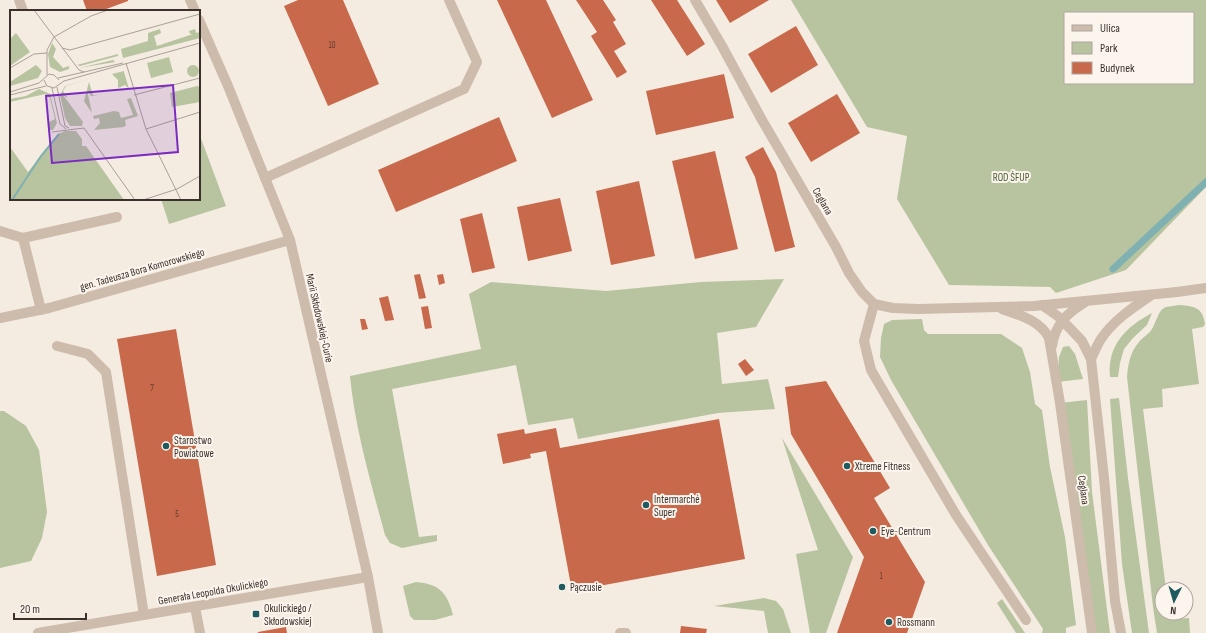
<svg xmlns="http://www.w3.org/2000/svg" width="1206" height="633" font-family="'Sofia Sans Condensed',sans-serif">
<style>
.green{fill:#b8c4a0;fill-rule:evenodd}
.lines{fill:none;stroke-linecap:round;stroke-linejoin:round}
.stream{stroke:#7fb0b2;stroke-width:7}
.building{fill:#c8694b}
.service{stroke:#cdbbac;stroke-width:10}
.minor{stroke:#cdbbac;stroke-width:10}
.poi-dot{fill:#1f5a5e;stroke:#fbf5ee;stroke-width:1.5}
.labels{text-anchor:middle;stroke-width:4;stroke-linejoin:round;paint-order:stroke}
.number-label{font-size:9px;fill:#5e3e33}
.park-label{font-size:11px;fill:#4a5a2e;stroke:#fbf5ee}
.street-label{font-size:11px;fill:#3b302b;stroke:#fbf5ee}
.poi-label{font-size:11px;fill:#3b302b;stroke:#fbf5ee;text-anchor:start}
.inset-river{fill:none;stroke:#7fb0b2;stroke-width:2}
.inset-road{fill:none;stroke:#aaa098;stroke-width:1}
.view{fill:#7b2cbf;fill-opacity:0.15;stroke:#7b2cbf;stroke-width:2}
.inset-edge{fill:none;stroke:#3b302b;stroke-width:2}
</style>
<rect width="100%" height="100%" fill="#f4ebe1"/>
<g class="green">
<path d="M791,0H1206V187L1126,270L1056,293L1050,287L949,285L897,199L907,136L867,127ZM1065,13H1193V83H1065Z"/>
<polygon points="199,133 226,206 169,224 161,199 199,199"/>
<path d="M784,279L756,327L717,333L722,384L768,379L775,409L718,413L578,439L573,418L528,425L516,365L392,389L419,537L437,535V541L402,548L390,543L385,535C371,483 355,429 350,376L481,349L469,294L491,282L606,291L701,282Z"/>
<path d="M1180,305C1195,306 1203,308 1205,324L1203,327L1192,329L1199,384L1162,389L1163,407L1143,409L1166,589H1162V613H1169L1170,619L1189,618L1190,633H1157L1153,607L1127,377C1128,365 1130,352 1139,342C1143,337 1149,334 1152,329C1156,323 1158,311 1164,308C1168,306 1175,306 1180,305Z"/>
<path d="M1152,313L1147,325L1133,338L1124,349L1120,363L1118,377H1110C1107,345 1126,327 1152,313Z"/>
<polygon points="922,319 924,330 928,334 1001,334 1022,348 1030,372 1035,404 1042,410 1050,467 1065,537 1076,625 1066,628 1066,633 1042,633 1043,629 988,545 891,380 880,357 881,338 884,324 892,320"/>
<polygon points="1069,346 1075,354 1083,379 1057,382 1059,357 1063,347"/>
<polygon points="1119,398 1128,478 1149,633 1132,633 1122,564 1110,399"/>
<polygon points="1087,400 1092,492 1110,633 1092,633 1060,403"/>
<polygon points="0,411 4,411 26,426 39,450 47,512 42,538 31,561 0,568"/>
<polygon points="782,438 853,557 826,633 810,633 796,554 818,550"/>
<path d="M416,582C440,584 447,593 453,615L435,620H414L410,616L403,586Z"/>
<polygon points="764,598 776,601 783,609 791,633 768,633 764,611 714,606"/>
<polygon points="1002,599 1025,633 1016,633 997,603"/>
</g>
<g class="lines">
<polyline class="stream" points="1113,269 1206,182"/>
</g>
<g class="building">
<polygon points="83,0 128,0 128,1 101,11 87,11"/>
<polygon points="298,0 343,0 379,84 328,106 284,6"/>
<polygon points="497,0 546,0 593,100 552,118"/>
<polygon points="576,0 603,0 616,20 613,22 626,44 614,51 627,72 617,78 591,36 597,32"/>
<polygon points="651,0 677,0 705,44 687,56"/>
<polygon points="716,0 769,0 730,23"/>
<polygon points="796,26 818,65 771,93 748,54"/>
<polygon points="724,74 734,118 656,135 646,91"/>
<polygon points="837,94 860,133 811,162 788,123"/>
<polygon points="499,117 517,161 396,212 378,170"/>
<polygon points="763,147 776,172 795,247 775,252 755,177 745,157"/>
<polygon points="715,151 738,249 695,259 672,161"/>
<polygon points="639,181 655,256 611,265 596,191"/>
<polygon points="560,198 572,251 528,261 517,207"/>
<polygon points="482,213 495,268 472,273 460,219"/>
<polygon points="420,274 426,298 419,299 414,275"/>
<polygon points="443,274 445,283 439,285 437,275"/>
<polygon points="388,296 394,320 385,321 379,298"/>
<polygon points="428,306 432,328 425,329 421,307"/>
<polygon points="360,319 365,319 368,329 362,330"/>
<polygon points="176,329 216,565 157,576 117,339"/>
<polygon points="745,359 754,370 746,376 738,364"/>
<polygon points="826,381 890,488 874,498 925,582 907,633 837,633 864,557 791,434 785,387"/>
<polygon points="719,419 745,559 572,591 546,451 530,454 531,458 503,464 497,434 524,429 525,434 556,428 560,448"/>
<polygon points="681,626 707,629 706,633 680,633"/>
<polygon points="286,627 287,633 258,633 258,632"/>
</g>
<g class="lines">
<g class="service">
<polyline points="19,0 23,11"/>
<polyline points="265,178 464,89 477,62 449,0"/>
<polyline points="0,231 23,238"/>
<polyline points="1177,292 1206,288"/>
<polyline points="874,304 864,341 871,370 956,515 1026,620"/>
<polyline points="41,310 23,238 117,217"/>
<polyline points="57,346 88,354 106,372 144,615"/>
<polyline points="195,607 200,633"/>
<polyline points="620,633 626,633"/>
</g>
<g class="minor">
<polyline points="190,0 195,11"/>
<polyline points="695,0 722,46 762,120 836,247 849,273 862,292 874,304 893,308 918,309 1034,306 1177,292"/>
<polyline points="199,20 228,86 290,240 368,577 378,633"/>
<polyline points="1042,305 1059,317 1082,341 1091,359 1104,478 1115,601 1121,633"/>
<path d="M1002,309C1019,315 1040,320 1049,338L1060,403L1092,633"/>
<polyline points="0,318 49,308 290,240"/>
<path d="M1052,346C1055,325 1067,313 1084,303"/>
<path d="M1091,359C1094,353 1097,345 1101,339C1113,321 1132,308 1150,296"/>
<polyline points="38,633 368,577"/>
</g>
</g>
<g class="poi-dot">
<circle cx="166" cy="446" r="4"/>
<circle cx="847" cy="466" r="4"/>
<circle cx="646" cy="505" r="4"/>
<circle cx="873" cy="531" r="4"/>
<circle cx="562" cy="587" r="4"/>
<rect x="252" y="610" width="8" height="8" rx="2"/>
<circle cx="889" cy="622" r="4"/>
</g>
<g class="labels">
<g class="number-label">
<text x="332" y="48">10</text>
<text x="152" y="391">7</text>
<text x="177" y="517">5</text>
<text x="881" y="579">1</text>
</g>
<g class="park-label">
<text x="1011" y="181">ROD ŚFUP</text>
</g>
<g class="street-label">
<text transform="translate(823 201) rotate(60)" y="4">Ceglana</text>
<text transform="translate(142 269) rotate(-16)" y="4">gen. Tadeusza Bora Komorowskiego</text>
<text transform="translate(320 318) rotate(77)" y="4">Marii Skłodowskiej-Curie</text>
<text transform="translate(1084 490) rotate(82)" y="4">Ceglana</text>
<text transform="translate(213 591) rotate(-10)" y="4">Generała Leopolda Okulickiego</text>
</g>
<g class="poi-label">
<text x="174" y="444">Starostwo<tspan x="174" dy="13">Powiatowe</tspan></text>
<text x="855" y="470">Xtreme Fitness</text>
<text x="654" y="503">Intermarché<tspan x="654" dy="13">Super</tspan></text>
<text x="881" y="535">Eye-Centrum</text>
<text x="570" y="591">Pączusie</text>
<text x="264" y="612">Okulickiego /<tspan x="264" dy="13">Skłodowskiej</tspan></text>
<text x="897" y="626">Rossmann</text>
</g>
</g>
<g transform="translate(10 10)">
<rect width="190" height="190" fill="#f4ebe1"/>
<path d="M150,19L151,23L144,26L147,36L183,24H180L179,21L185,19L186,23L190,22V28L113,48L111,39L138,31V23ZM6,23L20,42L0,56V29ZM42,33L46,39L43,47L53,58L59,56V59L50,62L40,57L38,44ZM108,44V46L70,56L67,55ZM159,47L163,62L141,68L137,53ZM103,50L105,52L69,58ZM26,55L32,61L28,68L0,76V72ZM177 61a6 6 0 1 1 12 0a6 6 0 1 1-12 0ZM114,61V62L119,79L115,75L108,78V70L102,64ZM79,69L56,76L53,81L58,88L53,85L73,112L72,116H60L55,108L50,85L55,76ZM79,72L83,85H88L81,86L77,80L82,103L74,91ZM187,76L190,77V92L162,97L160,83ZM29,79L40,84L47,113L43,120H39V112L45,109L40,88L35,84L0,92V89L16,86ZM121,88L128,106L115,110L116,115L114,117L84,120L90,113L89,108L84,109L83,106L104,101L109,102L111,108L123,105L117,89ZM55,121H66L72,129V136H76L114,190H0V137L18,162L48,124Z" fill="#b8c4a0"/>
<path class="inset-river" d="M2,190L31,146L49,124"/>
<path class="inset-road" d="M24,0L69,60L74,62M52,38L60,40L190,4M116,53L136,119L171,190M0,58L24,44L37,43M37,65V40L44,27L81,6L98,0M48,68L113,53M34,70L37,76L44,78L54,71L190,33M47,77L55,116L59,118M42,78L50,114L56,119M0,82L29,73L39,64L44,65L49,70M0,85L36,76M124,85L190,68M136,119L190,102M42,122L74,118L125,190M133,190L167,179L190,166"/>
<path class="view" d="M163,75L168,142L42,153L36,86Z"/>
<rect width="190" height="190" class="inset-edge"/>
</g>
<rect x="1064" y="12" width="130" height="72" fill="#fbf5ee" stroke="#aea6a0"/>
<rect x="1072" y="25" width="20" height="6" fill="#cdbbac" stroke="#aea6a0"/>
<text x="1100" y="32" font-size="12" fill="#3b302b">Ulica</text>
<rect x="1072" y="42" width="20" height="12" fill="#b8c4a0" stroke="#aea6a0"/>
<text x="1100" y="52" font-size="12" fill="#3b302b">Park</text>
<rect x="1072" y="62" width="20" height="12" fill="#c8694b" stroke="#aea6a0"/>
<text x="1100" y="72" font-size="12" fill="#3b302b">Budynek</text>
<g transform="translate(1174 601) rotate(185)"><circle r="19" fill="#fbf5ee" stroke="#aea6a0"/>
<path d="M0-3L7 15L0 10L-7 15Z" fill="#1f5a5e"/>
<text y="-6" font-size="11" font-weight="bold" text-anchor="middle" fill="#3b302b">N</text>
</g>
<path d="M14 613v6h72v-6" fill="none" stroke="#3b302b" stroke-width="2"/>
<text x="20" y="613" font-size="12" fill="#3b302b" stroke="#fbf5ee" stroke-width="3" paint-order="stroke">20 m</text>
</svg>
